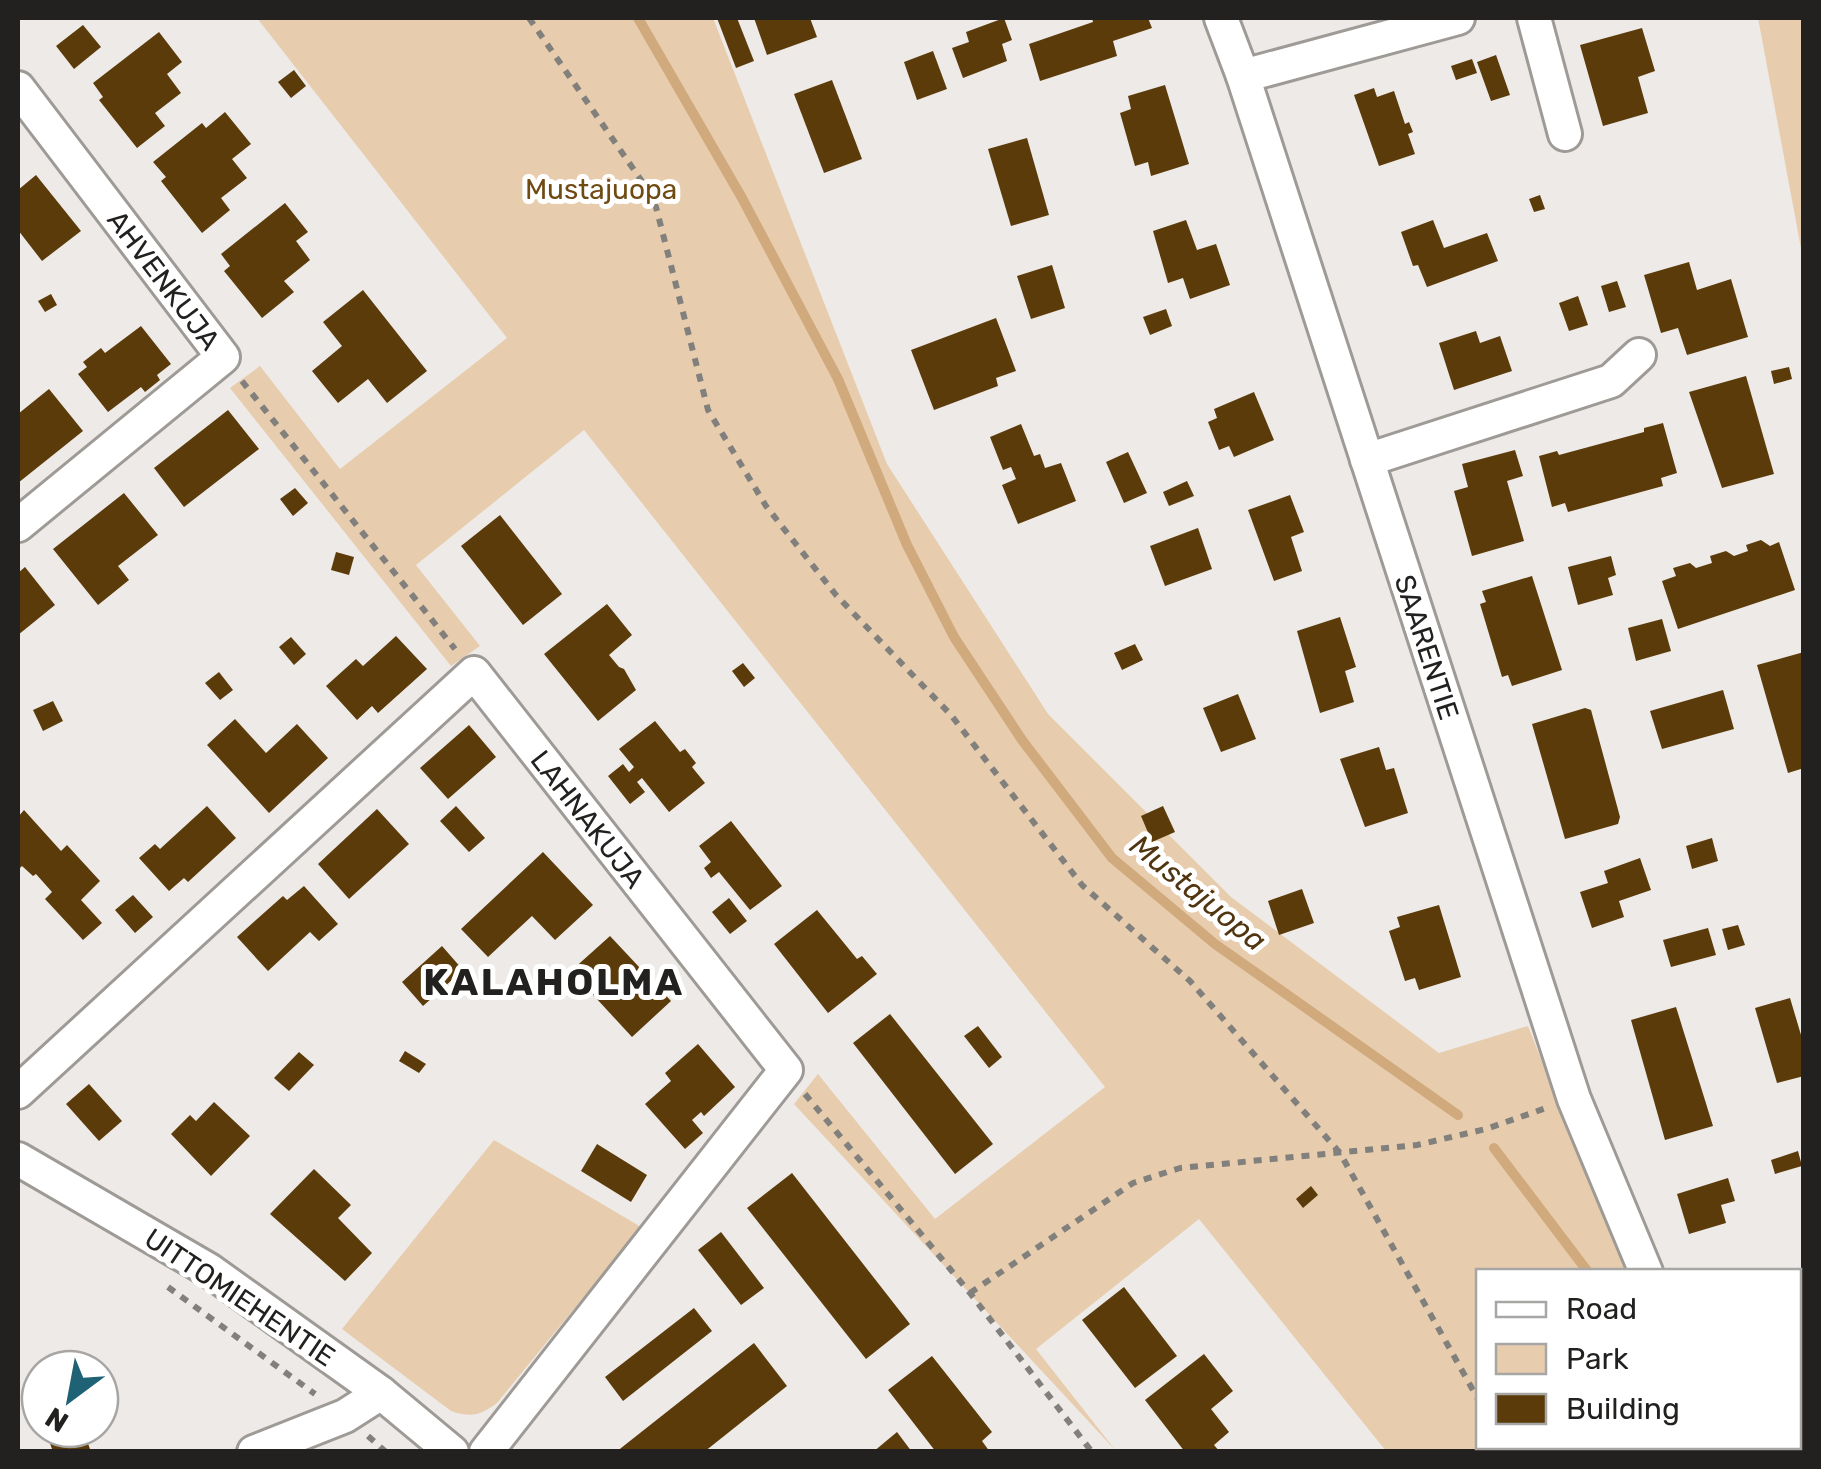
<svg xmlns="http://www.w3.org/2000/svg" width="1821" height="1469" font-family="Rubik,sans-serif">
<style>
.green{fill:#e7cdae}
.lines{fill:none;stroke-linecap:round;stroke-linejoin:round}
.stream{stroke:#d0aa7c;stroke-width:10}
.building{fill:#5b3b09}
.minor-casing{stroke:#9e9b97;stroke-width:38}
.path{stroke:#82807d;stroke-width:6;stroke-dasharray:8 8;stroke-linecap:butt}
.minor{stroke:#fff;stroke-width:32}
.labels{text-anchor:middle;stroke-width:10;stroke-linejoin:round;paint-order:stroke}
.park-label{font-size:28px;fill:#6f4a13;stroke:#fff}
.street-label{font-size:28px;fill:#22211f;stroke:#fff}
.water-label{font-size:30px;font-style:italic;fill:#503510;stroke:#fff}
.district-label{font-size:38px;font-weight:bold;letter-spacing:2.5px;fill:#22211f;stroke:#fff}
</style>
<rect width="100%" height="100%" fill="#eeeae7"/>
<g class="green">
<polygon points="257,18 713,18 887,464 1048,714 1231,897 1439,1053 1528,1026 1625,1271 1478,1272 1478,1446 1695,1446 1697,1451 1386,1451 1199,1219 1036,1349 1116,1451 794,1104 818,1074 935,1219 1105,1087 584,430 416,565 480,646 451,666 230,388 260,366 340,469 507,338"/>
<polygon points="1758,18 1803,18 1803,259"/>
<path d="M494,1140L641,1227L497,1403C481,1415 471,1418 451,1411L342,1329Z"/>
</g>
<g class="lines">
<g class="stream">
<polyline points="638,18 742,198 838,379 907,545 954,637 1022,740 1112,858 1215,944 1458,1115"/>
<polyline points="1494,1148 1588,1272"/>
<polyline points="1677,1446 1679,1452"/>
</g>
</g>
<g class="building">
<polygon points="717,18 737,18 754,61 736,68"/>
<polygon points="754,18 810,18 817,37 767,55"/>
<polygon points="1004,18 1012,40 1002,44 1007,61 963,78 952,48 969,42 966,32"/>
<polygon points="1092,18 1148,18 1152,28 1113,41 1117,56 1040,81 1029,44 1093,22"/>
<polygon points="83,25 101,47 74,69 56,46"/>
<polygon points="1642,28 1655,71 1638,77 1648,113 1603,126 1580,45"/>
<polygon points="159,32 182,62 167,74 181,93 155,113 165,126 137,148 99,100 103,97 93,83"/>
<polygon points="933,51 947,89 917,100 904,62"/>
<polygon points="1496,55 1510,95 1491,101 1477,62"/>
<polygon points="1472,59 1477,73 1456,80 1451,66"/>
<polygon points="294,70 306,86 291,98 278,82"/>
<polygon points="832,80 862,159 824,173 794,94"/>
<polygon points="1165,85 1189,164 1151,176 1148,162 1135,166 1120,113 1131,109 1128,96"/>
<polygon points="1374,88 1377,97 1394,91 1405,124 1409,122 1413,132 1408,134 1415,154 1379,166 1354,95"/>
<polygon points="225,112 251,144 232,159 247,178 221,198 230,210 202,233 161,181 166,177 153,162 202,123 206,128"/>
<polygon points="1027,138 1049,215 1011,226 988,149"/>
<polygon points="36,175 81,231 42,261 18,230 18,190"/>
<polygon points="1540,195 1545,209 1534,212 1529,199"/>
<polygon points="285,203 308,232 296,241 310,260 284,281 294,292 262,318 224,271 230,266 221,254"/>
<polygon points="1186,220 1197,250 1216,244 1230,285 1190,299 1183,278 1168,283 1153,231"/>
<polygon points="1433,220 1444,248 1487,233 1498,261 1427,287 1418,265 1413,266 1401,232"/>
<polygon points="1689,262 1697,290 1731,279 1748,337 1687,355 1678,328 1661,333 1644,275"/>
<polygon points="1052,265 1065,308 1031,319 1017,276"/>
<polygon points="1617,281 1626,307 1609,312 1601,286"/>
<polygon points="363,290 427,371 387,403 368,379 338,403 312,371 342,346 323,322"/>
<polygon points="51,294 57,305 45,312 38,301"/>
<polygon points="1578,296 1588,325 1569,331 1559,303"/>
<polygon points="1166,309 1172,326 1150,335 1143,317"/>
<polygon points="996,318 1016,371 996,378 998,386 934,410 911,350"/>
<polygon points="141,326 171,364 157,375 160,380 145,392 141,387 108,412 78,374 87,367 83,362 101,348 105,353"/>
<polygon points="1476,331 1480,343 1500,336 1512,371 1454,390 1439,343"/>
<polygon points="1789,367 1792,379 1774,384 1771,371"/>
<polygon points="1746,376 1774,474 1722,488 1689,392"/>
<polygon points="49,389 83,431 18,483 18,414"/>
<polygon points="1254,392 1274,440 1234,457 1229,446 1219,450 1208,422 1217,418 1214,409"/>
<polygon points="228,410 259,449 184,507 154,468"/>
<polygon points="1663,423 1677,473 1661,478 1663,486 1568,512 1565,503 1552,507 1539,456 1557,451 1559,455 1644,432 1644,428"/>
<polygon points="1021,424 1034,456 1040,454 1045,468 1061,463 1076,501 1018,524 1002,485 1016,479 1011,467 1003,470 990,437"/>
<polygon points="1515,450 1523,476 1507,481 1524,541 1472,556 1454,491 1468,487 1462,464"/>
<polygon points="1128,452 1147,493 1124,503 1106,462"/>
<polygon points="1187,481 1194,496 1169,506 1163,492"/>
<polygon points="295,488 308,503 293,516 280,499"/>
<polygon points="124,493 158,535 118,566 129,580 98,605 53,549"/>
<polygon points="1290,495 1304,532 1291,537 1302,571 1274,581 1248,510"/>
<polygon points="500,515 562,594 523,625 461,546"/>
<polygon points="1198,528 1212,569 1165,586 1150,546"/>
<polygon points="1761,540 1770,546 1779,542 1795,590 1678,629 1662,581 1676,576 1673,568 1690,563 1696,568 1712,563 1710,556 1726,551 1734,556 1748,551 1746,545"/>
<polygon points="336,552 354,557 349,575 331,570"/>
<polygon points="1611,556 1616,575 1608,578 1613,595 1578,605 1568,567"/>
<polygon points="25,567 55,605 18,635 18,573"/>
<polygon points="1532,576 1562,670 1512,686 1508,675 1502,677 1480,604 1486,602 1482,591"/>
<polygon points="607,604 632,635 609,655 619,667 624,669 636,690 598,721 544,654"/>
<polygon points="1340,617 1356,667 1345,671 1354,702 1320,713 1297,631"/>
<polygon points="1662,619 1671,651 1636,661 1628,628"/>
<polygon points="396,636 427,669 378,713 372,706 357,720 326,686 356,659 363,666"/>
<polygon points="291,637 306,654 294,665 279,647"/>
<polygon points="1135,644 1143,660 1122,670 1114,653"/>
<polygon points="1804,652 1804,768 1788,773 1757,665"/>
<polygon points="743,663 755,678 744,687 732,671"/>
<polygon points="219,672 233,690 220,700 205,683"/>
<polygon points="1723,690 1734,729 1662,749 1650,711"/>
<polygon points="1238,694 1256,739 1221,752 1203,708"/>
<polygon points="53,701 63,721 43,731 33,710"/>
<polygon points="1585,708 1591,710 1620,817 1618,824 1565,839 1532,724"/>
<polygon points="235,719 266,753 297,724 328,758 269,813 207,745"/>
<polygon points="655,721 680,752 685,749 696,763 692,767 705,783 669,812 642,778 637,782 645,792 630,804 608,776 623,764 629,772 634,767 619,749"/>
<polygon points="469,725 496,757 448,799 420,768"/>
<polygon points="1379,747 1386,770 1394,768 1408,813 1365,827 1340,759"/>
<polygon points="207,806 236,838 188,882 184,878 169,891 139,858 155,844 160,849"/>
<polygon points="456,806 485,838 469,852 440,821"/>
<polygon points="1163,806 1175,832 1152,842 1141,816"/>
<polygon points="377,809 409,844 349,899 318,864"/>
<polygon points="24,810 61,851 67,845 100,881 81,900 102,923 83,940 45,899 52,892 36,874 33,876 22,866 18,870 18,817"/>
<polygon points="731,821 782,886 750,910 719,872 711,878 704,868 711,862 699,846"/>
<polygon points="1712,838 1718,861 1692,869 1686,846"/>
<polygon points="543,852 593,905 555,940 532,916 488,957 461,929"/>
<polygon points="1640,858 1651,890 1619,901 1624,917 1592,928 1580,892 1608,883 1604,871"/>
<polygon points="304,886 338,924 319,941 310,932 268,971 237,937 283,896 287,900"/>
<polygon points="1302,889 1314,923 1279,935 1268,901"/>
<polygon points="133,895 153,917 135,933 115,910"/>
<polygon points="729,898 747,921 730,934 712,912"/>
<polygon points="1439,905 1461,977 1419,990 1415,978 1405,981 1389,931 1400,927 1397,917"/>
<polygon points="817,910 857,959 862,956 877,974 828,1013 774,944"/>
<polygon points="1738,925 1745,945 1728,950 1722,929"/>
<polygon points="1708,928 1716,955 1671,967 1663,940"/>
<polygon points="610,936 671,1001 632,1037 571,971"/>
<polygon points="442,946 463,970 423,1006 402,982"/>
<polygon points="1790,998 1804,1045 1804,1076 1777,1083 1755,1008"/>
<polygon points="1676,1007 1713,1126 1665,1140 1631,1020"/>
<polygon points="890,1014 993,1144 955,1174 853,1043"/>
<polygon points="978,1026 1002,1057 989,1068 964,1036"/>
<polygon points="698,1044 735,1087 704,1116 701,1112 692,1120 703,1133 685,1149 645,1104 671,1081 665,1073"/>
<polygon points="405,1051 426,1064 419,1073 399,1061"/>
<polygon points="299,1052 314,1065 289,1091 274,1078"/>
<polygon points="89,1084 122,1121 99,1141 66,1104"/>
<polygon points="214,1102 250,1136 211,1176 171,1134 190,1115 196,1121"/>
<polygon points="597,1144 647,1175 631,1202 581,1171"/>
<polygon points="1798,1151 1802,1166 1775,1174 1771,1160"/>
<polygon points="314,1169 351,1205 338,1218 372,1253 345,1281 270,1214"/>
<polygon points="792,1173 910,1324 866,1359 747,1208"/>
<polygon points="1728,1178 1735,1201 1721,1205 1726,1223 1689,1234 1677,1194"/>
<polygon points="1311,1186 1318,1195 1303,1208 1296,1199"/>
<polygon points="721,1232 764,1288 741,1305 698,1250"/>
<polygon points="1124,1287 1177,1356 1135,1388 1082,1320"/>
<polygon points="694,1308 712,1331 623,1401 605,1377"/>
<polygon points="1804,1323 1804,1452 1799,1452 1798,1324"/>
<polygon points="754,1343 787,1386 704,1452 616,1452"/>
<polygon points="1204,1354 1233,1391 1211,1409 1229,1432 1214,1445 1220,1452 1185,1452 1145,1400"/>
<polygon points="932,1356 992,1432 982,1441 990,1452 936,1452 888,1390"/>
<polygon points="45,1429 83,1429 91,1452 53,1452"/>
<polygon points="897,1432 912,1452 873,1452"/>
</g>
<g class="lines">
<g class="minor-casing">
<g id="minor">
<polyline points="1221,18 1243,76 1574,1099 1646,1272"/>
<polyline points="1534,18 1565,134"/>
<polyline points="1243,76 1458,18"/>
<polyline points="18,88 223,357 18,525"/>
<polyline points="1367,460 1611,381 1639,355"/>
<polyline points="18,1092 474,673 786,1070 486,1452"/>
<polyline points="18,1159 209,1270 381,1393 452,1452"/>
<polyline points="1719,1446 1721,1452"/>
<polyline points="254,1452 345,1416 381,1393"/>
</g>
</g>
<g class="path">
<polyline points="529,18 641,180 656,207 708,410 766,506 836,595 951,715 1082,885 1190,981 1340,1153 1478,1399"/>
<polyline points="242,381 455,649"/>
<polyline points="805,1094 970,1293 1092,1452"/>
<polyline points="168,1287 315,1394"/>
<polyline points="970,1293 1133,1183 1180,1168 1417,1145 1486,1129 1546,1108"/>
<polyline points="368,1436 386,1452"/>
<polyline points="1509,1446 1513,1452"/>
</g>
<use href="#minor" class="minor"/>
</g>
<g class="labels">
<g class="park-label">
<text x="601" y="199">Mustajuopa</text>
</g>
<g class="street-label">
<text transform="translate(164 280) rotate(53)" y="10">AHVENKUJA</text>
<text transform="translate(1427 647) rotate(72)" y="10">SAARENTIE</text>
<text transform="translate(588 819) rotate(52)" y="10">LAHNAKUJA</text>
<text transform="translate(240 1297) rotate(34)" y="10">UITTOMIEHENTIE</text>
</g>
<g class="water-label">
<text transform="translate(1198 893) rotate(39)" y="10">Mustajuopa</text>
</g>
<g class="district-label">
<text x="554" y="995">KALAHOLMA</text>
</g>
</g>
<rect width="1821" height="1469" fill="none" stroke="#22211f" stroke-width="40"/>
<rect x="1476" y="1269" width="325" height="180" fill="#ffffff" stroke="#a7a6a5" stroke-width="2.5"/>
<rect x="1496" y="1302" width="50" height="15" fill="#ffffff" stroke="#a7a6a5" stroke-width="2.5"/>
<text x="1566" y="1319" font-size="30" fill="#22211f">Road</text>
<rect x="1496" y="1344" width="50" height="30" fill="#e7cdae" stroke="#a7a6a5" stroke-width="2.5"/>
<text x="1566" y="1369" font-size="30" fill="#22211f">Park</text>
<rect x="1496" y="1394" width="50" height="30" fill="#5b3b09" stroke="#a7a6a5" stroke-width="2.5"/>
<text x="1566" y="1419" font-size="30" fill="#22211f">Building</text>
<g transform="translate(70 1399) rotate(212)"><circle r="48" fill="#ffffff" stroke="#a7a6a5" stroke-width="2.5"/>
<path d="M0-8L18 38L0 25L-18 38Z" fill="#1f6175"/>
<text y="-15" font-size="28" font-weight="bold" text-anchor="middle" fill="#22211f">N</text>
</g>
</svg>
